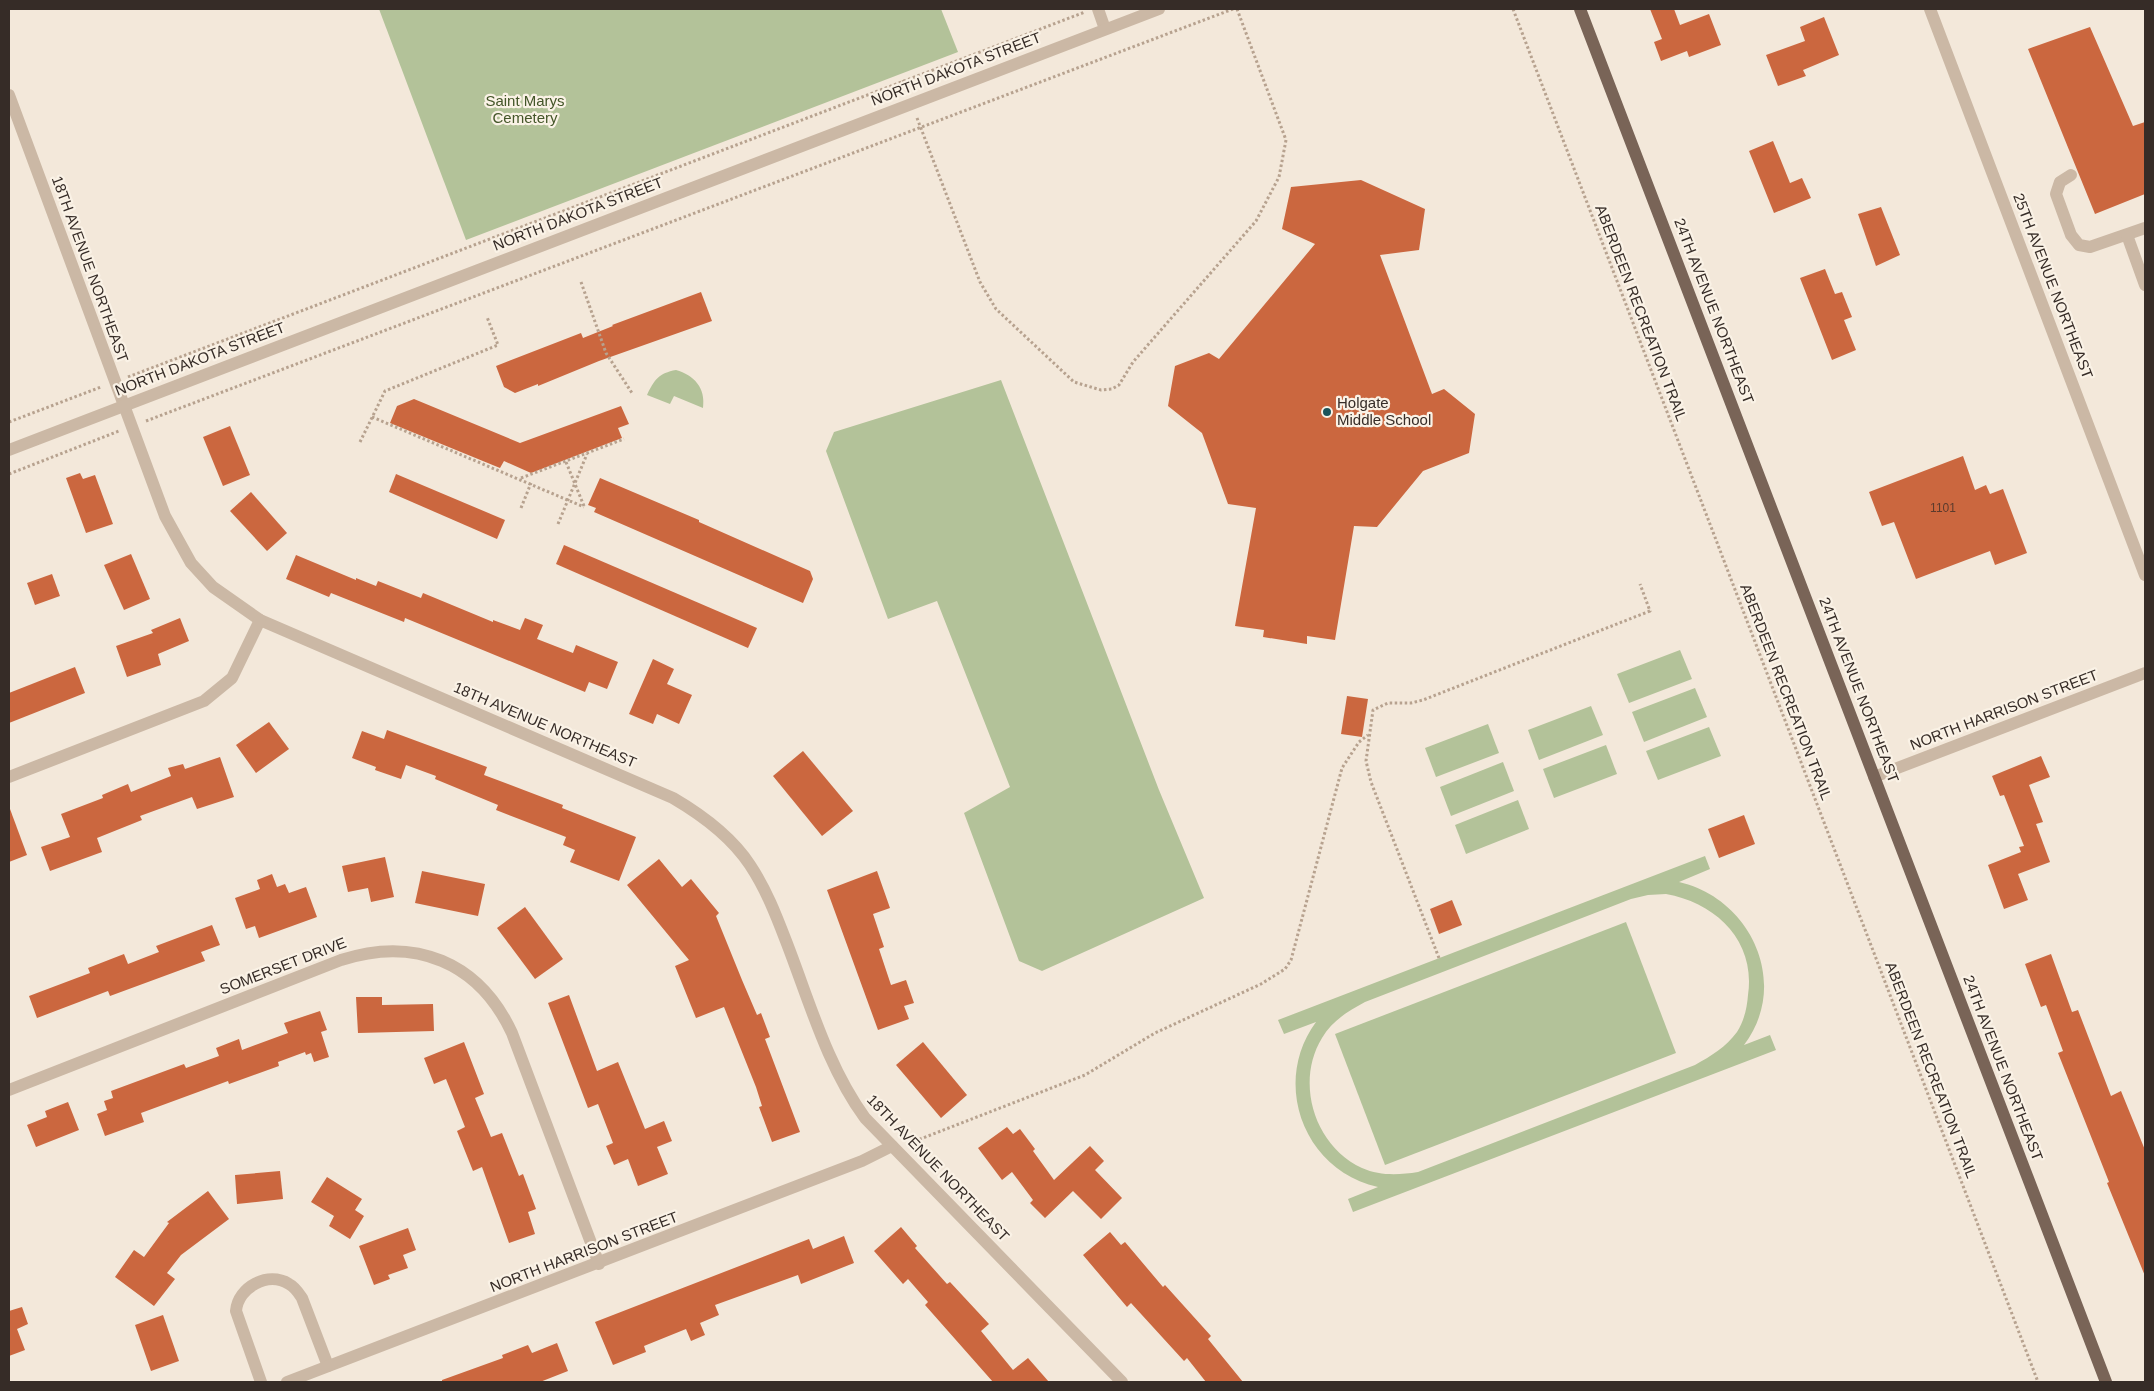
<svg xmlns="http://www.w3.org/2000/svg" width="2154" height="1391" font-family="Helvetica,sans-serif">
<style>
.green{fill:#b3c299;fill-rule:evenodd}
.building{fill:#cb673f}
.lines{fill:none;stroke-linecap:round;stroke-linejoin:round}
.path{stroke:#b7a28f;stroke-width:3;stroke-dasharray:2.5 2.5;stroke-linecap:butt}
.minor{stroke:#cbb8a5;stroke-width:12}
.major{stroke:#796457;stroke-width:12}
.poi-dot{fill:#1b535a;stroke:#faf2e6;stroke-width:2}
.labels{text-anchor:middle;stroke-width:4.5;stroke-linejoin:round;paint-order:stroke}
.number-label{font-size:12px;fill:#5b3b2d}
.street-label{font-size:15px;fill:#362c27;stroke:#faf2e6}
.park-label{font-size:15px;fill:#445629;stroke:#faf2e6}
.poi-label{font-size:15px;fill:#362c27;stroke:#faf2e6;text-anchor:start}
</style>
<rect width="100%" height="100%" fill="#f3e8da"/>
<g class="green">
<polygon points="379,9 941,9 958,52 466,240"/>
<path d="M676,370C694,375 706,388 703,408L674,396L670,404L647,395C654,380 659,373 676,370Z"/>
<polygon points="1001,380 1159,790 1204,898 1042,971 1019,961 964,813 1010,787 937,601 888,619 826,451 834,432"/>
<polygon points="1680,650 1692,679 1629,703 1617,674"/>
<polygon points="1695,688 1707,717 1644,742 1632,712"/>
<polygon points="1591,706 1603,735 1539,760 1528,730"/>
<polygon points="1488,724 1499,753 1436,777 1425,748"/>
<polygon points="1709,727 1721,756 1658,780 1646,751"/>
<polygon points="1606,745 1617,774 1554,798 1543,769"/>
<polygon points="1503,762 1514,791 1451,816 1440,787"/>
<polygon points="1518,800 1529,829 1466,854 1455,825"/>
<path d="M1705,856L1710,869L1679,882C1750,898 1791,983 1744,1045L1770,1035L1776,1050L1353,1212L1348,1199L1378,1187C1304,1171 1271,1083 1316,1022L1284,1034L1278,1020ZM1666,894C1716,903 1756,941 1748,995C1747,1008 1744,1021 1737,1032C1726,1047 1711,1056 1695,1065L1418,1172C1399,1175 1380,1176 1362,1168C1314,1146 1295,1082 1322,1038C1332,1021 1348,1011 1365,1002L1631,899L1648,895Z"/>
<polygon points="1626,922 1676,1053 1385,1165 1335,1034"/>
</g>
<g class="building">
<polygon points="1650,9 1674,9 1680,25 1709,14 1721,45 1689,57 1687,51 1661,61 1654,42 1662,39"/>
<polygon points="1824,17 1839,55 1803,70 1806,76 1778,86 1766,55 1805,41 1800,27"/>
<polygon points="2090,27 2133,126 2145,122 2145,194 2095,214 2028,49"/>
<polygon points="1773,141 1790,183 1802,178 1811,198 1774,213 1749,151"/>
<polygon points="1361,180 1425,209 1419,250 1380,255 1432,394 1444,389 1475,414 1469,453 1423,471 1377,527 1354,526 1335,640 1307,636 1307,644 1263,637 1264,630 1235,626 1256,508 1228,504 1202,433 1168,406 1175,366 1209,353 1219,359 1315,244 1282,229 1291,187"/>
<polygon points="1881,207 1900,255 1876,266 1858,214"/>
<polygon points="1825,269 1835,294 1842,292 1852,317 1844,320 1856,350 1832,360 1800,278"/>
<polygon points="701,292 712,321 599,361 538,386 538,384 515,393 504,387 496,366 581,333 583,338 613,326 612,325"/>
<polygon points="414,399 520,443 621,406 629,424 618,428 622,438 531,473 504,461 500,468 390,423 397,406"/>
<polygon points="230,426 250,475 223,486 203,437"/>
<polygon points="1963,456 1975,490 1986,485 1990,494 2003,489 2027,553 1995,565 1990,551 1916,579 1894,522 1882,526 1869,492"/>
<polygon points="80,473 83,479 95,475 113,524 86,533 66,478"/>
<polygon points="396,474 505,520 497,539 389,492"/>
<polygon points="600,478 699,520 699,522 810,571 813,579 803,603 594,512 596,508 588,505"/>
<polygon points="251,492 287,533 267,551 230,511"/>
<polygon points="564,545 757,628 748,648 556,564"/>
<polygon points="131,554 150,599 124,610 104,565"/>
<polygon points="296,555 356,580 356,578 376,586 378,581 421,598 423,593 493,622 493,620 520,630 525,618 543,625 537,639 573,653 576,645 618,662 607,689 589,682 585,692 405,618 404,622 331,593 329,597 286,579"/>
<polygon points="52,574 60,596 35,605 27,583"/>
<polygon points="180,618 189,641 158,654 161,665 127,677 116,646 153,633 151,630"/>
<polygon points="653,659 674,669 667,684 692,695 679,724 657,714 653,724 629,714"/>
<polygon points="75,667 85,693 9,723 9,693"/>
<polygon points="1347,696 1368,699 1362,737 1341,734"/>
<polygon points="269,722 289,749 256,773 236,745"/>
<polygon points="387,730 487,767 484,775 563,805 562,808 636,837 619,881 570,862 575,850 563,845 566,837 496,810 498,805 435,779 436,776 406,765 401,779 375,770 376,767 352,758 362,731 384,739"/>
<polygon points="803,751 853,811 822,836 773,776"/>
<polygon points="2041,756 2050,777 2029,785 2043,822 2036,824 2050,862 2018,874 2028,900 2004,909 1988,865 2021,852 2019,847 2024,846 2004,795 2000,796 1992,776"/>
<polygon points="220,757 234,797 197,809 192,797 140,816 142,820 97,838 102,852 50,871 41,847 70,837 61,814 103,798 102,795 128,784 131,792 171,776 168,768 183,764 185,769"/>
<polygon points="9,809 10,809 27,855 9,862"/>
<polygon points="1744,815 1755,844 1719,858 1708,829"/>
<polygon points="385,857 394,897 371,902 368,888 348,892 342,866"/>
<polygon points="659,859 682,887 691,879 719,913 716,916 742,980 757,1015 761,1013 770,1037 765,1039 800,1132 772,1142 759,1107 762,1106 756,1087 724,1007 696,1018 675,966 689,960 627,885"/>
<polygon points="422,871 485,884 478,916 415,903"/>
<polygon points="877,871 890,908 873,914 884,947 879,949 891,985 906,980 914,1003 904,1006 909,1019 878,1030 827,890"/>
<polygon points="272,874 277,887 285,884 289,893 306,887 317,917 259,938 255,926 246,929 235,898 260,889 257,880"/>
<polygon points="1452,900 1462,925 1439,934 1430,909"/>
<polygon points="525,907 563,959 535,979 497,928"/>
<polygon points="212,925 220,945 201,952 205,961 110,996 108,991 37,1018 29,996 90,973 88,968 124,954 128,964 159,952 156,946"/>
<polygon points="2051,954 2072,1012 2078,1010 2111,1096 2121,1091 2145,1150 2145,1276 2107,1183 2109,1182 2058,1053 2063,1051 2046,1005 2041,1007 2025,964"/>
<polygon points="569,995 597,1071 618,1062 645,1129 664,1121 672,1141 657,1147 668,1174 638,1186 628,1159 614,1165 606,1146 613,1143 598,1104 588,1108 548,1003"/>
<polygon points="356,997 382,997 382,1005 433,1004 434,1031 358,1033"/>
<polygon points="320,1011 327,1030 321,1032 329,1057 314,1062 311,1053 306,1055 305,1052 278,1062 279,1066 229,1084 228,1081 141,1113 144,1122 105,1136 97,1114 107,1110 104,1101 113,1098 111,1091 184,1064 186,1068 219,1056 216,1048 239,1039 242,1050 288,1033 284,1023"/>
<polygon points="464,1042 484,1094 475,1098 491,1137 502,1133 519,1176 523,1174 536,1209 528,1212 535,1234 509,1243 482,1167 473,1171 457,1131 465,1127 446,1079 434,1084 424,1058"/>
<polygon points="923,1042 967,1095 941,1118 896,1065"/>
<polygon points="68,1102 79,1130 36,1147 27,1125 47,1117 45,1111"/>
<polygon points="1007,1127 1013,1134 1020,1129 1035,1149 1033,1151 1054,1180 1090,1146 1104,1161 1095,1170 1122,1198 1101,1219 1073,1191 1045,1218 1030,1203 1033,1200 1012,1172 1002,1180 978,1148"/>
<polygon points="280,1171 283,1199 237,1204 235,1175"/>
<polygon points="327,1177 362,1199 355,1210 364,1216 350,1239 329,1226 334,1216 311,1202"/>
<polygon points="208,1191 229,1219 181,1255 167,1273 175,1279 154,1306 115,1277 134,1250 144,1257 169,1223 167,1222"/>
<polygon points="901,1227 917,1246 915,1248 947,1284 950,1282 989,1324 981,1331 1013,1370 1028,1358 1049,1382 993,1382 925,1305 928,1302 908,1279 903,1284 874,1251"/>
<polygon points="408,1228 416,1250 403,1255 408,1268 388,1275 390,1279 374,1285 359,1246"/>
<polygon points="1110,1232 1121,1245 1125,1242 1163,1287 1165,1285 1211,1336 1208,1339 1243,1382 1206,1382 1187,1358 1184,1361 1131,1303 1127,1307 1083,1255"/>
<polygon points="844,1236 854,1263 801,1284 798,1275 715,1305 719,1315 700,1323 705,1335 691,1341 686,1329 644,1346 646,1352 613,1365 595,1322 809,1239 813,1249"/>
<polygon points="22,1307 28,1324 17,1329 25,1350 9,1356 9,1311"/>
<polygon points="163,1315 179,1361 151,1371 135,1325"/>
<polygon points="557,1343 568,1371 540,1382 442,1382 442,1380 503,1358 502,1355 528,1345 532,1353"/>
</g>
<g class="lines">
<g class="path">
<polyline points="1513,9 2038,1382"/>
<polyline points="903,80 907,92"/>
<polyline points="917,118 980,282 996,309 1074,382 1101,390 1112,389 1119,385 1133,362 1256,221 1279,177 1286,140 1237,9"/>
<polyline points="581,282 606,353 632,393"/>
<polyline points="128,377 1085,12"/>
<polyline points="372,417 584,507"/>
<polyline points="146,421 1233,9"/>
<polyline points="9,422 101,387"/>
<polyline points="360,442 385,391 498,345 487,317"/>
<polyline points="566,462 584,506"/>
<polyline points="9,474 119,431"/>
<polyline points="521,478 624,439"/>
<polyline points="521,508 531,483"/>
<polyline points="558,524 587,454"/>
<polyline points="1439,958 1371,782 1366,761 1373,710 1388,703 1411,703 1423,700 1650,611 1640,584"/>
<polyline points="910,1143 1085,1075 1155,1033 1261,984 1285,969 1291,960 1342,768 1359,742 1368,735"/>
</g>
<g class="minor">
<polyline points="1098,9 1105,29"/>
<polyline points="1930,9 2145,575"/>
<path d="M9,95L165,516L191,563L213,587L260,620L673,798C702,815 731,836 750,865C766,889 776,915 786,941C809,1000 827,1066 865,1118L1122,1382"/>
<polyline points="2071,175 2060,182 2056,194 2071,235 2079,245 2090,247 2145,228"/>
<polyline points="2127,235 2145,285"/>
<polyline points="9,450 1159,9"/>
<polyline points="9,777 204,701 232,678 260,620"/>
<polyline points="1874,777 2145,673"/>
<path d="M9,1090L341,960C415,936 479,962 512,1033L599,1264"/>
<path d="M261,1382L236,1311C238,1287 268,1271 289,1284C295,1287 298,1292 302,1298L328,1366"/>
<polyline points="287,1382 862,1161 892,1146"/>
</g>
<polyline class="major" points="1580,9 2106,1382"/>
</g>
<circle class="poi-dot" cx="1327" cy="412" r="5"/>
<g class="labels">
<g class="number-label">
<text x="1943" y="512">1101</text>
</g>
<g class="street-label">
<text transform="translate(956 69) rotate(-21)" y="5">NORTH DAKOTA STREET</text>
<text transform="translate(578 214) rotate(-21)" y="5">NORTH DAKOTA STREET</text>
<text transform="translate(90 269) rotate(70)" y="5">18TH AVENUE NORTHEAST</text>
<text transform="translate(2053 286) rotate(69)" y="5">25TH AVENUE NORTHEAST</text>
<text transform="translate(1714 311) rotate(69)" y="5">24TH AVENUE NORTHEAST</text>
<text transform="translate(1641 313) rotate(69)" y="5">ABERDEEN RECREATION TRAIL</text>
<text transform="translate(200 359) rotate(-21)" y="5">NORTH DAKOTA STREET</text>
<text transform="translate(1859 690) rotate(69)" y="5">24TH AVENUE NORTHEAST</text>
<text transform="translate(1786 692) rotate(69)" y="5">ABERDEEN RECREATION TRAIL</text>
<text transform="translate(2004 710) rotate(-21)" y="5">NORTH HARRISON STREET</text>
<text transform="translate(545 725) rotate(23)" y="5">18TH AVENUE NORTHEAST</text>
<text transform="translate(283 966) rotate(-21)" y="5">SOMERSET DRIVE</text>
<text transform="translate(2003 1068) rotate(69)" y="5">24TH AVENUE NORTHEAST</text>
<text transform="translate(1931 1070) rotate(69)" y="5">ABERDEEN RECREATION TRAIL</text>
<text transform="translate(938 1168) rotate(46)" y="5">18TH AVENUE NORTHEAST</text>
<text transform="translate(584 1252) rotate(-21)" y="5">NORTH HARRISON STREET</text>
</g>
<g class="park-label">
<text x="525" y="106">Saint Marys<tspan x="525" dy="17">Cemetery</tspan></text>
</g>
<g class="poi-label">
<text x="1337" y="408">Holgate<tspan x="1337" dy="17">Middle School</tspan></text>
</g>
</g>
<rect width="2154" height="1391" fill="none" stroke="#362c27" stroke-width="20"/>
</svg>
